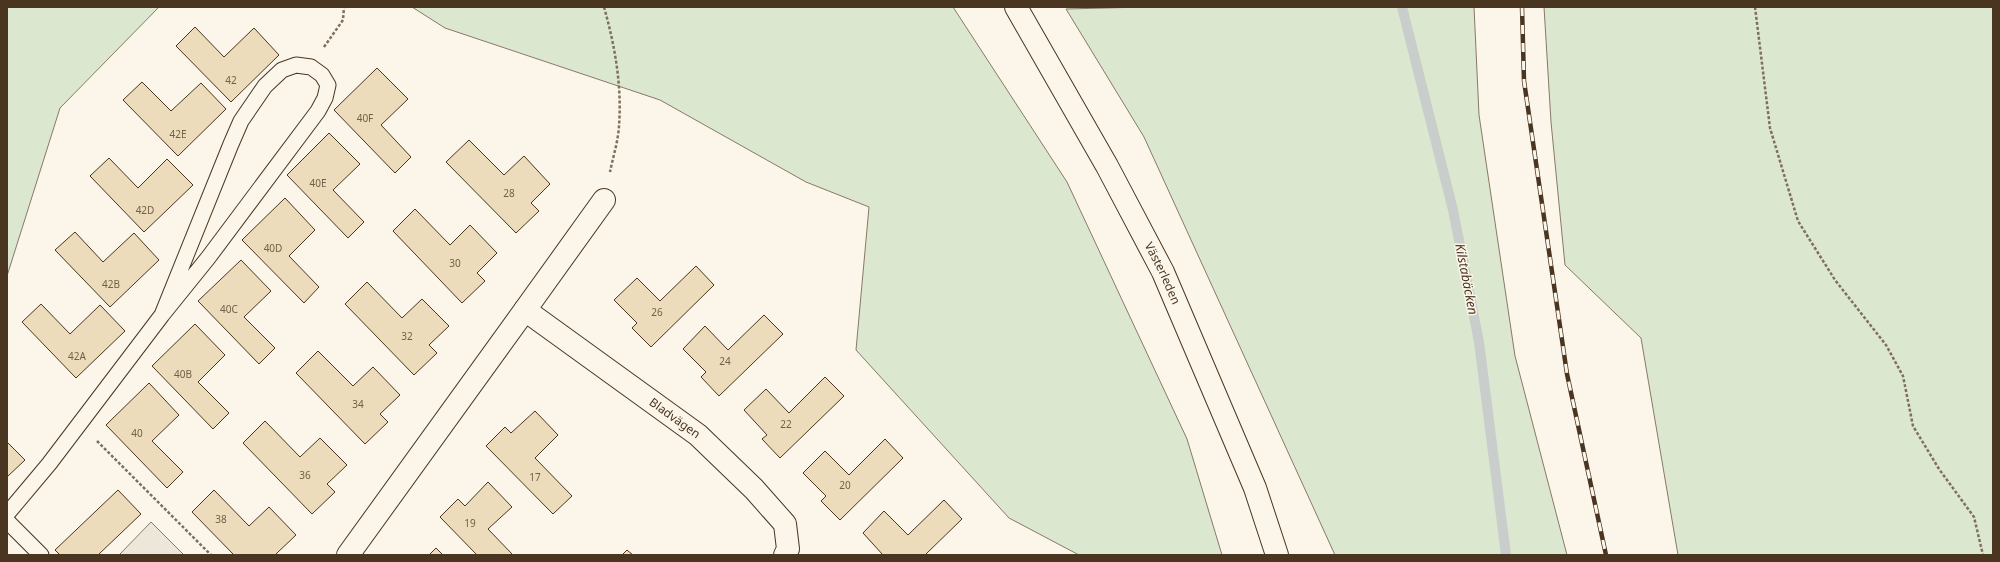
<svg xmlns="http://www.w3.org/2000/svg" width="2000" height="562" font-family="'Noto Sans',sans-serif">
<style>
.green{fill:#dce7d0;stroke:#887966}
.parking{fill:#ede7d9;stroke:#887966}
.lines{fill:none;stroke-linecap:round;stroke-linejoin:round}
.stream{stroke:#c9cecd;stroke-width:10}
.building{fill:#ecdcbc;stroke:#4a3520}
.lane-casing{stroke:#4a3520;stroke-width:17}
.street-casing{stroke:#4a3520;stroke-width:24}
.secondary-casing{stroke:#4a3520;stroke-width:24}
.path{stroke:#7f6f5c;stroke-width:2.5;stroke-dasharray:3 2;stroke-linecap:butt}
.lane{stroke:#fbf6e9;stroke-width:15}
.street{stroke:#fbf6e9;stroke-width:22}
.secondary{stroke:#fbf6e9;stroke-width:22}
.rail-casing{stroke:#4a3520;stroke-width:4.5}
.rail{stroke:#fbf6e9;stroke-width:3;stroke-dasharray:9;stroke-linecap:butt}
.labels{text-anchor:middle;stroke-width:3;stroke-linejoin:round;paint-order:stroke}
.number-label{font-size:10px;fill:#725f47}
.street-label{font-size:12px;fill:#4a3520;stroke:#fbf6e9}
.water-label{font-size:13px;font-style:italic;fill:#4a3520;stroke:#fbf6e9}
</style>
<rect width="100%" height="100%" fill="#fbf6e9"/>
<g class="green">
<polygon points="7,7 159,7 60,108 7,276"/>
<polygon points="412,7 953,7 1067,182 1187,439 1222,555 1079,555 1009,518 856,350 869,207 806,182 660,100 445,28"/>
<polygon points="1143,7 1474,7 1479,115 1515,356 1567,555 1335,555 1144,137 1066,9"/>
<polygon points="1544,7 1993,7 1993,555 1678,555 1641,338 1565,265 1551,122"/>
</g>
<polygon class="parking" points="151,522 184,555 119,555"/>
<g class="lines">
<polyline class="stream" points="1402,7 1453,210 1479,342 1506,555"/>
</g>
<g class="building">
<polygon points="195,27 224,57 254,28 279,55 231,102 176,46"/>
<polygon points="377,68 408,99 381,125 411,157 395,173 334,110"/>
<polygon points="142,82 171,111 201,83 226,109 178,156 123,100"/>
<polygon points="329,133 360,164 333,190 364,222 348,238 287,175"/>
<polygon points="469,140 504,175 524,156 550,184 531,203 539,211 516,233 446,162"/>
<polygon points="109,158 138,188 167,159 193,185 144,232 90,176"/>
<polygon points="285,198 315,230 289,256 319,287 304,303 242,240"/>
<polygon points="415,209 450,245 470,225 497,253 477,273 485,281 462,303 393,231"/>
<polygon points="75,232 103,262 134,233 159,260 110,307 55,250"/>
<polygon points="241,260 271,291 244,317 275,348 259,364 198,301"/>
<polygon points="696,266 714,285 651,347 632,328 637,323 614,300 637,278 660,301"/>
<polygon points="367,282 402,318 422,299 449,326 429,345 437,353 414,375 345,304"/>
<polygon points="41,304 70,334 100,305 125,331 76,378 22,322"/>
<polygon points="764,315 783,334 719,396 701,377 706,372 683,349 705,326 728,350"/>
<polygon points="195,324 225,355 198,382 229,413 213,429 152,366"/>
<polygon points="318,351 353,386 373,367 400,395 380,414 388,422 365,444 296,373"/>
<polygon points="825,377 844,396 780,458 762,439 767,435 744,410 766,389 789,413"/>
<polygon points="149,383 179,415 152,441 183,472 167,488 106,425"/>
<polygon points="535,411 558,435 535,458 572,496 553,514 486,446 505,427 511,433"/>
<polygon points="265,421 300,457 320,438 347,465 327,484 335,492 312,514 243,443"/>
<polygon points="885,439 903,458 840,520 821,501 826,496 803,473 825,451 849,475"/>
<polygon points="7,442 25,460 7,477"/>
<polygon points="488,482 512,507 488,529 513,555 477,555 440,517 458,499 465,506"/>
<polygon points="118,490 141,514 98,555 60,555 55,550"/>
<polygon points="214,490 249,526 269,507 296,535 276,554 278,555 234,555 192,512"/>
<polygon points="944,500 962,519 925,555 883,555 863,533 884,511 908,535"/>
<polygon points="436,548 443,555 429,555"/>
<polygon points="627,550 633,555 622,555"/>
</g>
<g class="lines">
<g class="lane-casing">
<g id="lane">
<polyline points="7,514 49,464 162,315 208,258 318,111 325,98 328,85 322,75 311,67 296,65 282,70 265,86 241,121 231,144 162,315"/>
<polyline points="7,521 41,555"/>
</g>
</g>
<g class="street-casing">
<g id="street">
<polyline points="525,310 604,200"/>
<path id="s1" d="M348,555L525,310L698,435L754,489L785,524L788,549L785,555"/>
</g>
</g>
<g class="secondary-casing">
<g id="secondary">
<path id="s2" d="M1016,7L1107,166L1163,272L1255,488L1277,555"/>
</g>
</g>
<g class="path">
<path d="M604,7C615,46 622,86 619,126C618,142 613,157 610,172"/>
<polyline points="1755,7 1770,128 1798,221 1835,280 1886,345 1903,376 1913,426 1939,469 1974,517 1983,555"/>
<polyline points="324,47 343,20 344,7"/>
<polyline points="97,441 211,555"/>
</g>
<use href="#lane" class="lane"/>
<use href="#street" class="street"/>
<use href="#secondary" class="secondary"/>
<g class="rail-casing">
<polyline id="rail" points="1522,7 1524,81 1567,374 1606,555"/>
</g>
<use href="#rail" class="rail"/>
</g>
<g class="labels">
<g class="number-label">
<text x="231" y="84">42</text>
<text x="365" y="122">40F</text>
<text x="178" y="138">42E</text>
<text x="318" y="187">40E</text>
<text x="509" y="197">28</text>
<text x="145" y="214">42D</text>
<text x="273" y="252">40D</text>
<text x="455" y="267">30</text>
<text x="111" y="288">42B</text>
<text x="229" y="313">40C</text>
<text x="657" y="316">26</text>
<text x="407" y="340">32</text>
<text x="77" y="360">42A</text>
<text x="725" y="365">24</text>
<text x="183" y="378">40B</text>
<text x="358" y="408">34</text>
<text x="786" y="428">22</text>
<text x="137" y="437">40</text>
<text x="305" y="479">36</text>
<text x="535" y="481">17</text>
<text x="845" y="489">20</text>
<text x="221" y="523">38</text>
<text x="470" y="527">19</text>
</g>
<g class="street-label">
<text dy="4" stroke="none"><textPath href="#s2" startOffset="304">Västerleden</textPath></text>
<text dy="4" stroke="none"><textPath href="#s1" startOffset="487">Bladvägen</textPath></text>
</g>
<g class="water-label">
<text transform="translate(1467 279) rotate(79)" y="5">Kilstabäcken</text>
</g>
</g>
<rect width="2000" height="562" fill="none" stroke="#4a3520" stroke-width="16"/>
</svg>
